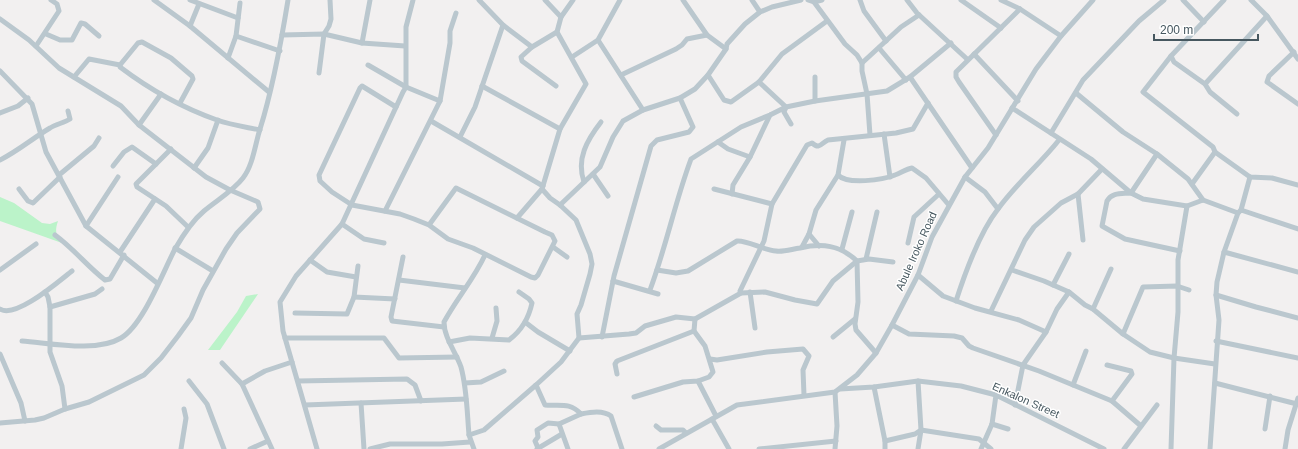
<svg xmlns="http://www.w3.org/2000/svg" width="1298" height="449" font-family="Helvetica,sans-serif">
<style>
.green{fill:#bbf3c9}
.lines{fill:none;stroke-linecap:round;stroke-linejoin:round}
.minor{stroke:#bac7ce;stroke-width:5}
.labels{text-anchor:middle;stroke-width:3;stroke-linejoin:round;paint-order:stroke}
.street-label{font-size:11px;fill:#46575f;stroke:#fff}
</style>
<rect width="100%" height="100%" fill="#f2f0f0"/>
<g class="green">
<path d="M0,197L14,203L42,223L50,224L58,221C51,241 65,240 77,251L62,243L0,221Z"/>
<polygon points="258,294 220,350 208,350 237,312 246,296"/>
</g>
<g class="lines">
<g class="minor">
<polyline points="154,0 190,26 269,92"/>
<polyline points="190,0 238,18"/>
<polyline points="479,0 503,25 532,47 557,32"/>
<polyline points="545,0 561,17"/>
<polyline points="683,0 707,35 726,49"/>
<polyline points="752,0 760,12"/>
<polyline points="808,0 814,2 822,0"/>
<polyline points="860,0 864,11 886,41"/>
<polyline points="907,0 917,13 967,59"/>
<polyline points="961,0 1001,28"/>
<polyline points="1001,0 1020,9 1061,36"/>
<polyline points="1183,0 1204,22"/>
<polyline points="1224,0 1171,56 1143,92 1213,147 1215,152 1250,177 1272,178 1298,185"/>
<polyline points="1251,0 1267,16 1298,59"/>
<polyline points="814,2 845,44 857,55 862,63 862,71 867,94 870,135"/>
<polyline points="0,19 29,40 59,68 121,106 139,125 206,177 230,190 258,202 260,209 237,233 226,249 203,290 191,318 178,336 161,358 144,375 89,402 65,409 44,418 35,420 0,423"/>
<polyline points="190,26 199,4"/>
<polyline points="46,34 60,40 72,40 81,23 85,24 99,36"/>
<polyline points="282,35 324,34 362,43 405,46"/>
<polyline points="236,36 280,51"/>
<polyline points="598,40 643,110"/>
<polyline points="362,43 370,0"/>
<polyline points="36,46 59,11 57,4 51,0"/>
<polyline points="532,47 521,57 522,61 556,86"/>
<polyline points="879,48 906,80"/>
<polyline points="1294,52 1269,76 1267,82 1298,104"/>
<polyline points="974,54 1018,101"/>
<polyline points="1171,56 1174,62 1205,84 1210,92 1237,114"/>
<polyline points="572,57 598,40 620,0"/>
<polyline points="228,58 236,36 240,3"/>
<polyline points="862,63 901,27 919,15"/>
<polyline points="120,65 138,43 142,42 171,58 192,76 193,79 180,103"/>
<polyline points="368,65 406,87 440,101"/>
<polyline points="0,71 32,104 46,152 86,226 157,283"/>
<polyline points="319,73 324,34 329,26 331,19 330,0"/>
<polyline points="621,75 676,49 682,45 687,39 707,35"/>
<polyline points="708,75 724,100 731,102 759,82 782,54 827,21"/>
<path d="M74,77L89,59L120,65V67C149,89 183,108 217,120C231,125 246,127 260,130"/>
<polyline points="815,77 815,101"/>
<polyline points="910,77 972,168"/>
<polyline points="759,82 786,107 784,112 791,124"/>
<polyline points="1205,84 1267,16"/>
<polyline points="482,86 560,129"/>
<polyline points="1076,93 1123,132 1157,154 1188,179 1203,200"/>
<polyline points="396,107 362,86 360,88 319,175 320,181 332,192 352,205 400,214 414,219 429,225 448,239 473,248 531,277 535,278 538,275 555,241 552,235 545,232 456,188 429,225"/>
<polyline points="1012,108 1091,159 1131,193 1143,199 1187,206 1203,200 1238,213 1241,210 1298,229"/>
<polyline points="0,113 18,106 28,98"/>
<polyline points="431,121 543,186"/>
<polyline points="139,125 161,94"/>
<polyline points="1051,133 1083,80 1139,21 1164,0"/>
<polyline points="884,134 890,177"/>
<polyline points="996,135 959,82 956,77 956,72 1020,9"/>
<polyline points="460,137 475,107 503,25"/>
<polyline points="718,142 728,149 750,157"/>
<polyline points="171,149 136,184 137,187 166,206 188,227"/>
<path d="M1157,154L1131,193C1122,194 1112,192 1107,201L1102,226L1125,239L1180,251"/>
<path d="M0,160C18,151 33,138 50,128C56,124 64,123 70,119L68,111"/>
<polyline points="113,166 124,152 132,147 156,164"/>
<polyline points="194,168 208,148 218,120"/>
<polyline points="593,174 608,196"/>
<polyline points="59,175 94,146 99,138"/>
<path d="M838,175C847,185 883,180 895,175C901,173 906,169 912,168L926,178L948,204"/>
<polyline points="965,177 985,192 998,209"/>
<path d="M584,182C576,159 587,140 601,122"/>
<polyline points="1192,184 1215,152"/>
<polyline points="19,189 28,201 33,203 60,177"/>
<polyline points="714,189 772,204"/>
<polyline points="732,194 733,185 750,157 770,115"/>
<polyline points="1078,194 1083,240"/>
<polyline points="560,205 600,167 613,137 623,121 643,110 680,98 695,89 708,75 726,49 727,44 745,24 760,12 772,7 801,0"/>
<polyline points="1241,210 1250,177"/>
<polyline points="385,211 440,101 450,43 450,31 456,13"/>
<polyline points="517,218 542,189"/>
<polyline points="342,224 364,239 384,243"/>
<polyline points="86,226 118,177"/>
<polyline points="809,234 819,246"/>
<path d="M55,235C74,249 87,266 105,280L110,279L124,255"/>
<polyline points="908,243 914,217 939,194"/>
<polyline points="553,247 567,257"/>
<polyline points="802,247 809,234 816,210 838,175 844,140"/>
<polyline points="175,248 213,271"/>
<polyline points="842,249 852,212"/>
<polyline points="120,252 155,199"/>
<polyline points="1224,252 1298,272"/>
<polyline points="403,257 391,317 392,321 444,327"/>
<polyline points="866,259 877,212"/>
<polyline points="310,260 327,272 356,277"/>
<polyline points="0,270 36,244"/>
<path d="M657,270L676,273L688,271L737,241C747,240 763,250 776,251C784,252 792,249 800,248C822,243 840,245 857,261L858,302L855,324L856,330L876,353"/>
<polyline points="1012,270 1044,281 1069,292 1085,305 1093,309 1123,334 1150,352 1174,358 1215,364"/>
<polyline points="918,275 943,296 975,308 1019,320 1046,332"/>
<polyline points="399,280 465,288"/>
<polyline points="613,281 658,294"/>
<polyline points="1053,285 1069,254"/>
<path d="M650,290C666,247 675,202 691,159L741,127L770,115L786,107L815,101L887,91L910,77L951,43"/>
<polyline points="45,292 48,297 50,307 50,352 62,386 65,409"/>
<polyline points="750,292 755,328"/>
<path d="M741,293L740,291L764,241L772,204L807,145L812,143C820,150 821,143 828,140L896,133L913,129L928,103"/>
<polyline points="1216,295 1256,307 1298,318"/>
<polyline points="354,297 395,299"/>
<path d="M956,301C965,273 980,232 998,209C1016,184 1040,164 1059,140"/>
<polyline points="50,307 95,294 102,289"/>
<path d="M0,309C16,319 59,281 72,271"/>
<polyline points="1093,309 1111,269"/>
<polyline points="991,311 1025,240 1034,227 1061,203 1078,194 1102,169"/>
<polyline points="295,313 347,314 354,297 358,266"/>
<polyline points="525,322 538,332 570,351"/>
<polyline points="892,325 909,334 954,336 962,338 969,346 973,348 1039,371 1112,401 1141,426"/>
<polyline points="1123,334 1143,287 1177,286 1189,290"/>
<polyline points="602,337 614,276 651,146 657,140 689,132 693,127 680,98"/>
<polyline points="833,337 855,319"/>
<polyline points="285,338 384,338 399,358 457,357"/>
<polyline points="492,338 497,321 496,308"/>
<polyline points="579,338 629,334 636,333 645,326 676,317 695,319 741,293 765,292 795,300 817,304 833,281 857,261 869,259 893,262"/>
<path d="M22,341C50,343 96,353 121,338C143,325 162,274 175,249C183,235 192,221 204,211C217,200 233,191 243,178C253,165 255,145 260,129C273,88 281,43 288,0"/>
<polyline points="1216,341 1298,358"/>
<path d="M449,342L470,338L509,340C521,331 529,317 532,303L529,299L519,292"/>
<polyline points="0,354 21,403 25,421"/>
<polyline points="710,359 717,360 767,352 803,349 809,356 803,370 804,395"/>
<polyline points="222,363 242,384 272,449"/>
<polyline points="1107,365 1131,371 1132,374 1112,401"/>
<polyline points="617,374 615,364 617,361 694,331"/>
<polyline points="189,381 207,404 224,449"/>
<polyline points="298,381 407,379 415,385 421,401"/>
<polyline points="698,381 716,416"/>
<polyline points="465,383 481,382 504,371"/>
<polyline points="1215,383 1297,404"/>
<polyline points="242,384 265,371 292,362"/>
<path d="M536,385L545,405C560,406 570,402 581,414C591,412 603,410 611,416L622,449"/>
<polyline points="1073,385 1086,351"/>
<polyline points="874,387 885,441 885,449"/>
<polyline points="840,389 874,387 918,381 961,386 996,395 1104,449"/>
<polyline points="835,392 837,426 835,449"/>
<polyline points="634,397 683,382 698,381 709,377 713,372 705,346 694,331 695,319"/>
<polyline points="361,403 364,449"/>
<polyline points="305,405 466,399"/>
<polyline points="1015,405 1023,365 1046,332 1057,309 1069,292"/>
<polyline points="712,419 729,449"/>
<polyline points="559,424 568,449"/>
<polyline points="992,424 1008,429"/>
<polyline points="656,426 661,430 683,430 686,433"/>
<polyline points="1265,429 1270,396"/>
<path d="M469,435C467,412 467,389 461,367C456,352 444,338 444,322C457,298 474,279 485,255"/>
<polyline points="885,441 915,434 921,430 979,439 991,449"/>
<polyline points="538,448 535,441 538,437 537,430 548,423 559,424 581,414"/>
<polyline points="181,449 186,418 184,409"/>
<polyline points="250,449 268,441"/>
<polyline points="317,449 283,331 280,302 296,276 342,224 403,92 406,87 406,27 413,0"/>
<polyline points="370,449 390,444 442,444 470,442"/>
<polyline points="474,449 469,435 484,430 536,385 561,362 579,338 577,314 581,305 590,274 592,264 590,254 576,220 560,205 550,198 542,189 560,129 586,84 557,32 561,17 573,0"/>
<polyline points="537,449 562,434"/>
<polyline points="659,449 737,405 835,392 857,375 876,353 892,325 918,275 932,237 965,177 988,148 1036,69 1061,36 1093,0"/>
<polyline points="759,449 836,441"/>
<polyline points="918,449 921,430 918,381"/>
<polyline points="981,449 992,424 996,395"/>
<polyline points="1124,449 1157,405"/>
<polyline points="1171,449 1174,358 1178,312 1178,260 1187,206"/>
<polyline points="1210,449 1219,320 1216,295 1217,282 1224,252 1238,213"/>
<polyline points="1285,449 1288,430 1298,398"/>
</g>
</g>
<g class="labels">
<g class="street-label">
<text transform="translate(916 251) rotate(-66)" y="4">Abule Iroko Road</text>
<text transform="translate(1026 400) rotate(24)" y="4">Enkalon Street</text>
</g>
</g>
<path d="M1154 34v6h104v-6" fill="none" stroke="#46575f" stroke-width="2"/>
<text x="1160" y="34" font-size="12" fill="#46575f" stroke="#ffffff" stroke-width="3" paint-order="stroke">200 m</text>
</svg>
